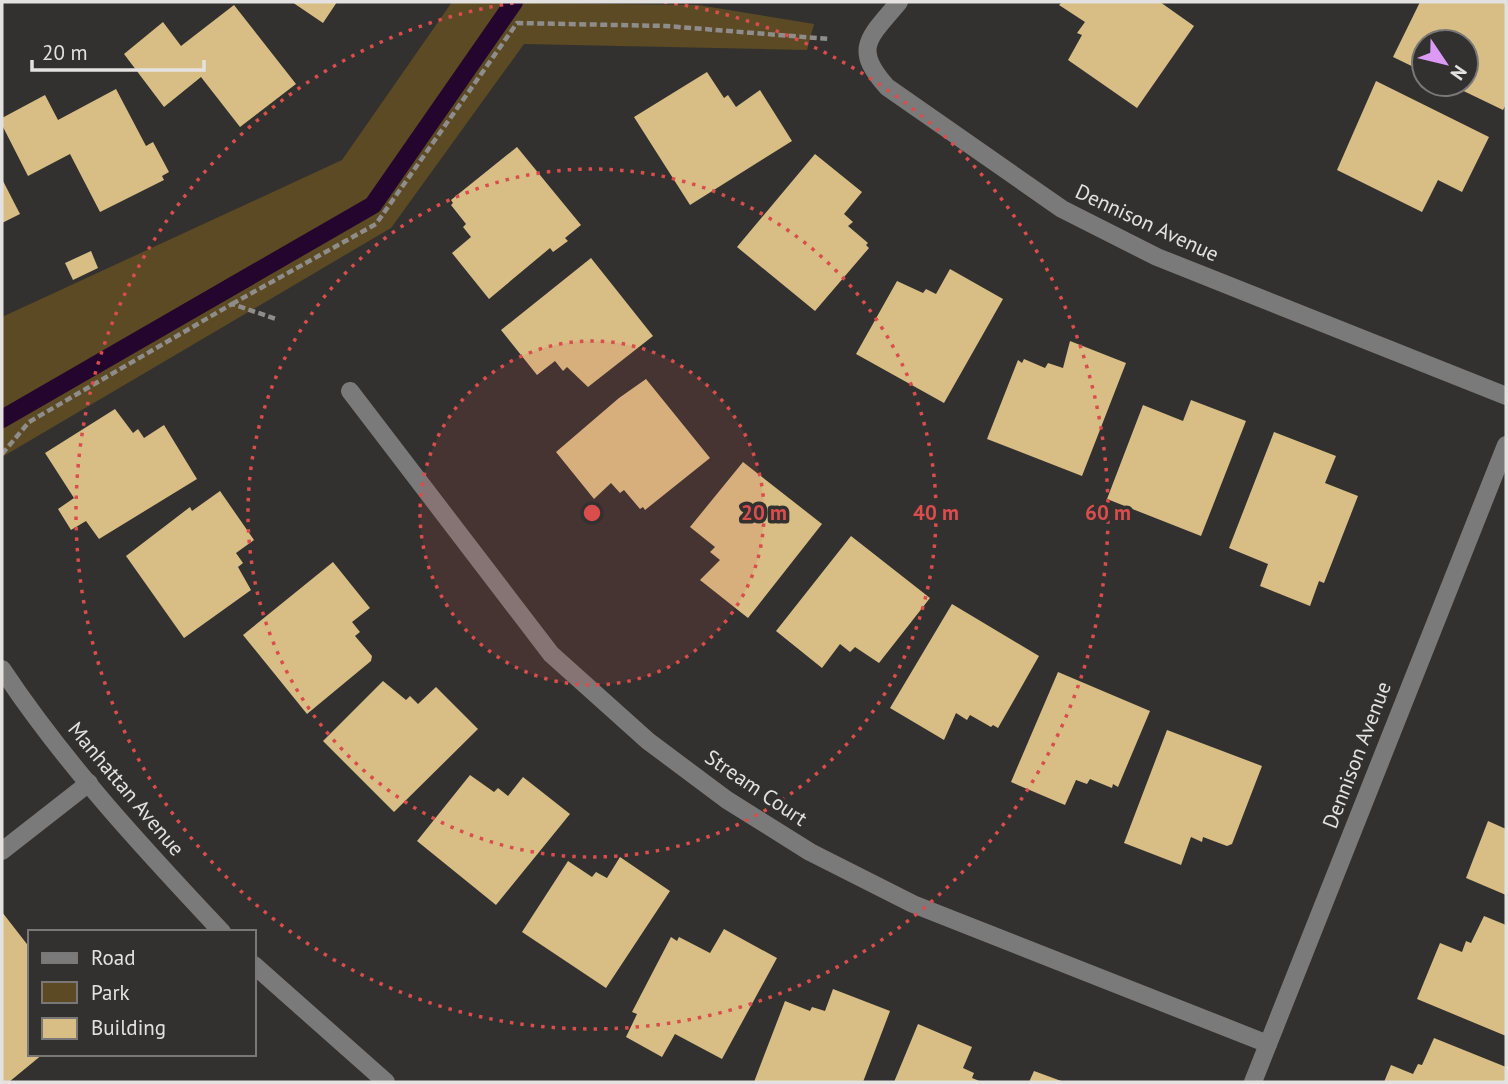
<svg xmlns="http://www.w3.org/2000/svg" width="1508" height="1084" font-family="'PT Sans',sans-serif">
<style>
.green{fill:#5b4a23}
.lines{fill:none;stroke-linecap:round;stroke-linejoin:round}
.stream{stroke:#23052d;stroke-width:18}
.building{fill:#d8be84}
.path{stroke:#8f8d8b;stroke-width:4.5;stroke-dasharray:7 3.5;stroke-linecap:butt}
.minor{stroke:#7b7a7b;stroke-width:18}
.ring{fill:none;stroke:#d94d4d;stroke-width:3.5;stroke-dasharray:3.5 7}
.labels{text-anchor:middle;stroke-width:7;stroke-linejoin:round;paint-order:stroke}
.street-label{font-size:21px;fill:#e3e2e0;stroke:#33312f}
.centre{fill:#d94d4d;stroke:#33312f;stroke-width:3.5}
.ring-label{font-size:21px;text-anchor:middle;font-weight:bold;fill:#d94d4d;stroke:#33312f;stroke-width:7;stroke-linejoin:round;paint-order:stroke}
</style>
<rect width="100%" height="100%" fill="#33312f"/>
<polygon class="green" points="452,2 698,5 814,24 807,50 524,44 391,228 2,457 2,317 342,160"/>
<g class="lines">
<polyline class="stream" points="2,419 373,205 514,2"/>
</g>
<g class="building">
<polygon points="292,2 337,2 323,23"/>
<polygon points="1062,2 1160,2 1194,26 1137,108 1068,60 1082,35 1077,33 1085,22 1059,5"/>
<polygon points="1420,2 1506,2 1506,104 1503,110 1449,84 1466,84 1466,42 1424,42 1424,72 1393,57"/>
<polygon points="234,5 296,84 240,127 201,77 164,107 124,54 163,22 181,46"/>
<polygon points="707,72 724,98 728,95 736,107 760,90 792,141 690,205 634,117"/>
<polygon points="1376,81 1489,137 1462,192 1438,180 1422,212 1337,170"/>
<polygon points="116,89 146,146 153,142 169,172 162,176 164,180 100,212 70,154 28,176 2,125 2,118 45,95 58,120"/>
<polygon points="517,147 581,225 565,238 568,241 553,252 550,248 489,299 452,253 471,237 463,227 466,224 451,205 453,203 451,200"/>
<polygon points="815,154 862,192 844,214 853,222 848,226 868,243 866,245 869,248 815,311 737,247"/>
<polygon points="2,179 20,214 2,223"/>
<polygon points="91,251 98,268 73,280 65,263"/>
<polygon points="591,258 653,336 588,387 567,367 563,371 555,361 537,375 501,330"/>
<polygon points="950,269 1003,299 944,403 856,354 897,281 923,293 926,289 936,294"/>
<polygon points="1070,341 1126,363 1082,476 987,439 1018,360 1022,363 1024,359 1045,368 1048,363 1063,368"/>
<polygon points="646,379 710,458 645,510 643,507 640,509 624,490 620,493 611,483 594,499 556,452 619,398"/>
<polygon points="1191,400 1246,421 1201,536 1107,499 1143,405 1183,421"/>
<polygon points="115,409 133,433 138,429 144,438 164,425 197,479 99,539 86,521 71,530 58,509 74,498 45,453"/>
<polygon points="1274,432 1336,456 1325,483 1358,496 1324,583 1319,581 1310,606 1260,586 1268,564 1229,548"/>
<polygon points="743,462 822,524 748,618 700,580 720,560 710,552 715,547 690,527"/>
<polygon points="220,491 254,540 236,553 243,563 238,567 251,590 184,638 126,556 190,507 192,511"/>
<polygon points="851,536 930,598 879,663 855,647 850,652 840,644 822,668 776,631"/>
<polygon points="333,562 370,608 352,622 360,632 355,636 372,656 371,661 307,714 243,635"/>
<polygon points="952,604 1039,656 998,728 993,725 991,727 970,715 967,720 956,713 944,740 890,708"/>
<polygon points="1058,672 1150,711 1118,787 1113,784 1112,788 1090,779 1087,784 1076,780 1065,805 1011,782"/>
<polygon points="383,681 406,700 410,696 418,704 436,687 478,729 394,812 323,741"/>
<polygon points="1167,730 1262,766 1232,844 1227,846 1203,837 1202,842 1191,837 1181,865 1124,843"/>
<polygon points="470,775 494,792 498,788 508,796 523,777 570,814 496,905 417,841"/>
<polygon points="1488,821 1506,829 1506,895 1466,878"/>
<polygon points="620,857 670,891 606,988 522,932 568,861 592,877 596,872 607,878"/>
<polygon points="2,912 30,948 30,1054 43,1054 9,1082 2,1082"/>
<polygon points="1484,916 1506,925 1506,1036 1417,999 1440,943 1462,952 1466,941 1471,943"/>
<polygon points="724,929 777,958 722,1059 675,1034 662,1057 626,1037 637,1014 632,1012 671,937 677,941 679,937 710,953"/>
<polygon points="833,989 890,1011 863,1082 754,1082 785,1001 810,1011 812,1007 825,1011"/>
<polygon points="918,1024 972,1047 963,1068 974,1073 972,1078 982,1082 894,1082"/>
<polygon points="1434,1038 1506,1067 1506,1082 1384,1082 1391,1065 1413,1074 1418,1064 1422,1065"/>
<polygon points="1034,1071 1064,1082 1029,1082"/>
</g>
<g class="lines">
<g class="path">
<polyline points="232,304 376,224 517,23 666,26 829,39"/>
<polyline points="2,454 29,422 232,304 276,319"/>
</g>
<g class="minor">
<path d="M899,2C869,38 852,48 887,87L1062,209L1157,257L1506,396"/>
<polyline points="350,391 551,654 648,741 727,800 810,852 913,904 1268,1044"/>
<path d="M2,669C65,764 144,849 222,932"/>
<polyline points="2,851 89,783"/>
<polyline points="254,965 386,1082"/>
<polyline points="1253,1082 1506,445"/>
</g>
</g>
<circle cx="592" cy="513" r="172" fill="#d94d4d" fill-opacity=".12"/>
<g class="ring">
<circle cx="592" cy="513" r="172"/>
<circle cx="592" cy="513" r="344"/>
<path d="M664 2A516 516 0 1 1 520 2"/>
</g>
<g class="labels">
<g class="street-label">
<text transform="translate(1147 223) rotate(25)" y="7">Dennison Avenue</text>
<text transform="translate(1357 755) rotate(-69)" y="7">Dennison Avenue</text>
<text transform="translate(756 788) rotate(34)" y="7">Stream Court</text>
<text transform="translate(126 789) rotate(50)" y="7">Manhattan Avenue</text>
</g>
</g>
<circle cx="592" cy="513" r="10" class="centre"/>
<g class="ring-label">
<text x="764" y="520">20 m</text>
<text x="936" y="520">40 m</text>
<text x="1108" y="520">60 m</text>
</g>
<rect width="1508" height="1084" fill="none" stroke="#e3e2e0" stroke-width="7"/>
<rect x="28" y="930" width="228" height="126" fill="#33312f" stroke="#797876" stroke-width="2"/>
<rect x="42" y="953" width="35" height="10" fill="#7b7a7b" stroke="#797876" stroke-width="2"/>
<text x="91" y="965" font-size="21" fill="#e3e2e0">Road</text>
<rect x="42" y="982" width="35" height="21" fill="#5b4a23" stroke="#797876" stroke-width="2"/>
<text x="91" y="1000" font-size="21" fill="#e3e2e0">Park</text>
<rect x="42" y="1018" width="35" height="21" fill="#d8be84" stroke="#797876" stroke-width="2"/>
<text x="91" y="1035" font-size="21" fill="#e3e2e0">Building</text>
<g transform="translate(1445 63) rotate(125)"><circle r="33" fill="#33312f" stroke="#797876" stroke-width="2"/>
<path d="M0-5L12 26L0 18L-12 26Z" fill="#dc99f5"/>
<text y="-10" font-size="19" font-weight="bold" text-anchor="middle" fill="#e3e2e0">N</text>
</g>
<path d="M32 60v10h172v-10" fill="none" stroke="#e3e2e0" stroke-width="3.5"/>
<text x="42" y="60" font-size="21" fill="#e3e2e0" stroke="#33312f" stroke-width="5" paint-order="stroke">20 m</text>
</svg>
